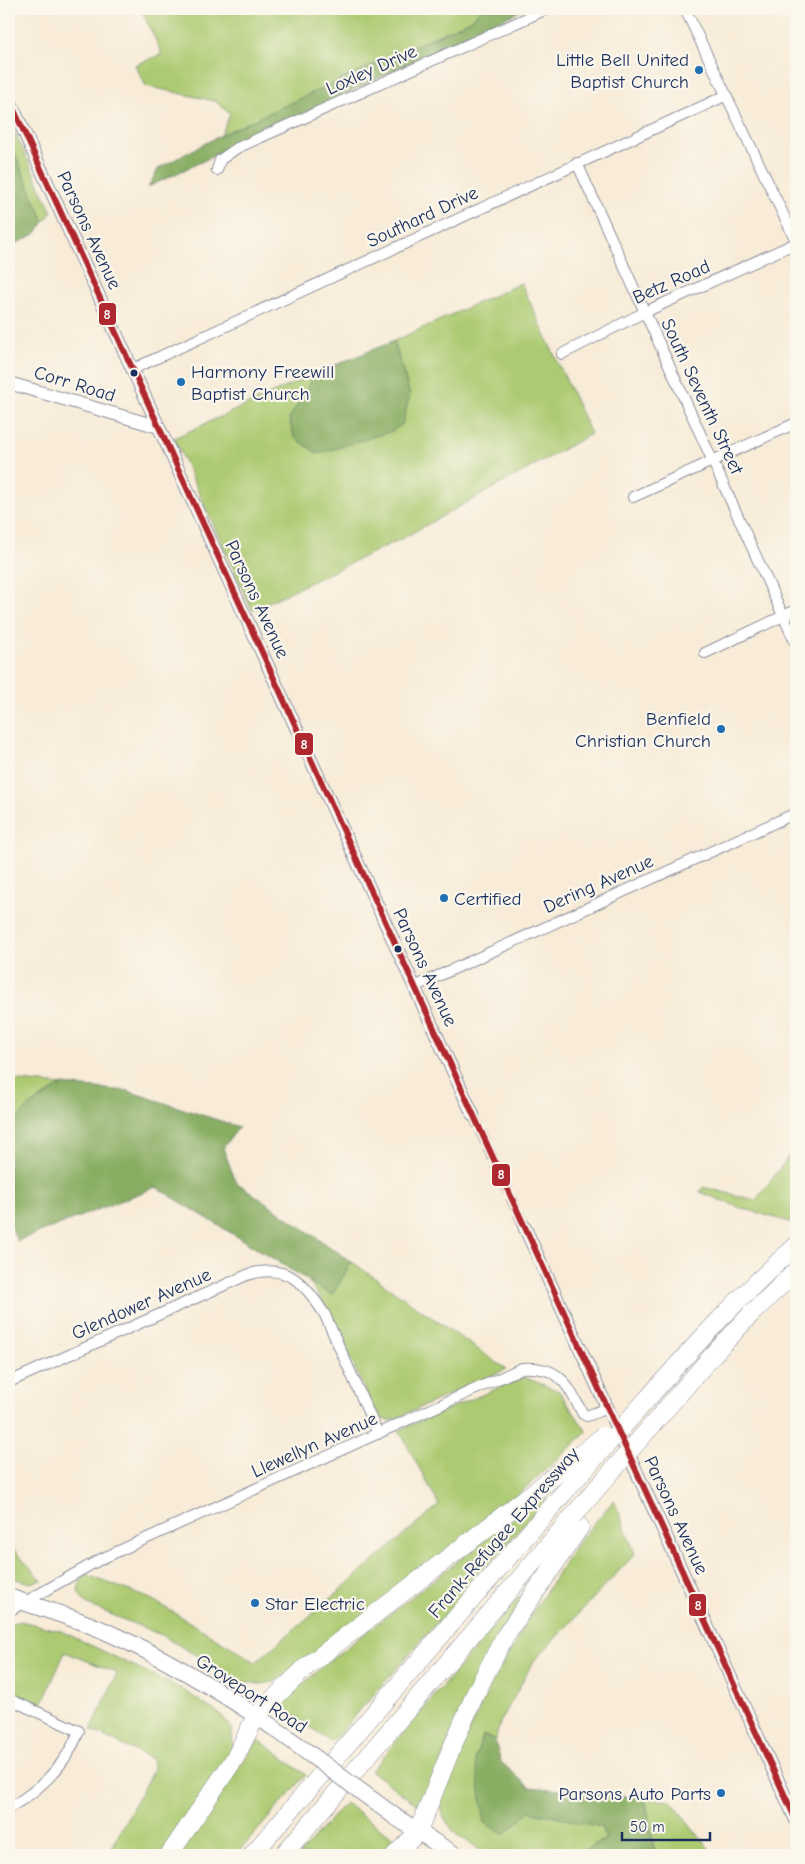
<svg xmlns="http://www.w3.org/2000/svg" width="805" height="1864" font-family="'Comic Neue',sans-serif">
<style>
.green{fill:#acca71;stroke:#647c68}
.forest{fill:#89ae63;stroke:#526e60}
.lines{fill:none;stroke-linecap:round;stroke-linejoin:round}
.tertiary-tunnel{stroke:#ccc5bf;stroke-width:12;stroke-dasharray:12 6;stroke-linecap:butt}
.minor-casing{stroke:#8a8d9a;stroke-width:12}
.tertiary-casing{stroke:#8a8d9a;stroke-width:14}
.primary-casing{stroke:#8a8d9a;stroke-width:18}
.motorway-casing{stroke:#8a8d9a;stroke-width:19}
.minor{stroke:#fff;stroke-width:10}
.tertiary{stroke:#fff;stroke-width:12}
.primary{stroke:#fff;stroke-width:16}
.motorway{stroke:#fff;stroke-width:18}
.primary-bridge-casing{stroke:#8a8d9a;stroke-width:18;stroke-linecap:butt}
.motorway-bridge-casing{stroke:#8a8d9a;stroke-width:19;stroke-linecap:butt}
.primary-bridge{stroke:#fff;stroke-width:16}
.motorway-bridge{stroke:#fff;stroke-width:18}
.bus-1-casing{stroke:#fbf7ec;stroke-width:10}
.bus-1{stroke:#af272f;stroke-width:6}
.poi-dot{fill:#1f6fb2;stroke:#fbf7ec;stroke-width:2}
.bus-dot{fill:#1b2f5e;stroke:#fbf7ec;stroke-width:2}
.labels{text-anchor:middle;stroke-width:4.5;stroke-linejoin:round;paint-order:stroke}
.poi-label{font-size:19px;fill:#1b2f5e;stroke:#fbf7ec;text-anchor:end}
.street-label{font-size:19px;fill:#1b2f5e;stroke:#fbf7ec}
.line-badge{stroke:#fbf7ec;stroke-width:2}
.badge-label{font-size:14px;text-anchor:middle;font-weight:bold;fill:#fff}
</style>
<rect width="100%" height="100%" fill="#fbf7ec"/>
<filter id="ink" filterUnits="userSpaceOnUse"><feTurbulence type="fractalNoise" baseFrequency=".02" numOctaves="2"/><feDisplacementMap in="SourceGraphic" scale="10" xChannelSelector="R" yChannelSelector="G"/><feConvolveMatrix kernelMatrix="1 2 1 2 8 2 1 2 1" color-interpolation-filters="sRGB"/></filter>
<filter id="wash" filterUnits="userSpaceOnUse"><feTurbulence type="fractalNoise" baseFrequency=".0096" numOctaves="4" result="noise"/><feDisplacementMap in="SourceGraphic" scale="20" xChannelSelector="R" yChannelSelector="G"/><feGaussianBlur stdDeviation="1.12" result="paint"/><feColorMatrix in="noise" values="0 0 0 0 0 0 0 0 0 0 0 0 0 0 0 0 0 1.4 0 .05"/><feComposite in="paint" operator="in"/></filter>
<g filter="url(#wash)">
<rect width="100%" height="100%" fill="#f8ebd7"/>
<g class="green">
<polygon points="141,9 481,9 471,20 221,135 230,114 215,101 146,86 135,65 162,54"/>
<polygon points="9,120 52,212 44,222 9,140"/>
<polygon points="521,283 591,434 403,538 252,610 174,438 316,373 289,419 410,395 394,341"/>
<polygon points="9,1080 62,1085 29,1106 9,1127"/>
<polygon points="796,1147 796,1224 741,1208 700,1192 703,1187 756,1200"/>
<polygon points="352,1262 506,1369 391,1421 377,1418 330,1313 308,1280 332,1295"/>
<polygon points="524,1377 559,1391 587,1432 510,1502 292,1673 274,1682 260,1684 240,1681 161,1635 86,1604 78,1592 79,1585 85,1574 151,1599 256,1662 439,1505 399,1430"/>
<polygon points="544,1494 546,1499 332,1742 279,1706 324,1665"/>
<polygon points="614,1500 635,1554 533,1662 500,1723 495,1741 483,1735 485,1822 504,1835 529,1811 601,1827 606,1839 575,1855 487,1855 455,1833 444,1818 439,1806 445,1782 486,1695 525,1624 579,1541"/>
<polygon points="9,1545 42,1580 30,1583 9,1577"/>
<polygon points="519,1596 523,1600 426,1792 417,1805 371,1771"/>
<polygon points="21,1621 61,1631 182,1689 222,1716 232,1728 233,1752 162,1855 107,1855 153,1770 152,1759 91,1730 117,1673 65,1652 41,1706 9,1691 9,1624"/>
<polygon points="256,1742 262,1742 306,1775 236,1855 179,1855"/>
<polygon points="645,1798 671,1801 714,1855 655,1855"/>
<polygon points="345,1803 397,1840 381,1855 299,1855"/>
</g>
<g class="forest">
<polygon points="481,9 524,9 148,187 159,168 221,135 471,20"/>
<polygon points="9,140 44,222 35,234 9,247"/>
<polygon points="394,341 410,395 402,425 392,431 318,454 294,437 289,419 316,373"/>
<polygon points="62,1085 128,1091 239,1127 223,1148 236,1182 352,1262 332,1295 156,1187 17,1241 9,1221 9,1127 29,1106"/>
<polygon points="483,1735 495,1741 501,1762 529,1787 645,1798 655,1855 575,1855 606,1839 601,1827 529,1811 504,1835 485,1823 475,1759"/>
</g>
</g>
<g filter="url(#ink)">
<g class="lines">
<polyline class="tertiary-tunnel" points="473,1115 524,1226"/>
<g class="minor-casing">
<g id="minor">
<polyline points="685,9 796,241"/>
<polyline points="577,163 796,644"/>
<polyline points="217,170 220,160 237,148 547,9"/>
<polyline points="562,354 645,312 796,243"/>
<polyline points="133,369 727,95"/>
<polyline points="633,497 796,423"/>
<polyline points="705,653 796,610"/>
<polyline points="414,987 796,813"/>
<path d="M9,1382L247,1275C287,1262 305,1283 325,1315L378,1434"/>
<path d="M9,1611L101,1559L522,1368C562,1366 566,1384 583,1414L587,1416L607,1408"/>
<path d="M9,1699L79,1731C66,1765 40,1790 9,1808"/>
</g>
</g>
<g class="tertiary-casing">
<g id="tertiary">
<polyline points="9,99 473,1115"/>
<polyline points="9,383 159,427"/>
<polyline points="524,1226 796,1820"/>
</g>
</g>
<g class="primary-casing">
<g id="primary">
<path d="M9,1597C42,1609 77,1618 109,1633C170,1660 230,1697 284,1735"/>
<polyline points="397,1818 455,1855"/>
</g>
</g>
<g class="motorway-casing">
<g id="motorway">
<path d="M642,1405C691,1349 740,1295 796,1246"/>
<polyline points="169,1855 235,1758 256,1716 306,1667 548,1481"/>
<polyline points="252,1855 560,1497"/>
<polyline points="283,1855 573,1516"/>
<polyline points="395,1855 418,1832 450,1752 476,1692 505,1636 580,1527"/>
</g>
</g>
<use href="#minor" class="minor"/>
<use href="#tertiary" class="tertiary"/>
<use href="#primary" class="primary"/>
<use href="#motorway" class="motorway"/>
<g class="primary-bridge-casing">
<polyline id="primary-bridge" points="284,1735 397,1818"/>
</g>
<g class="motorway-bridge-casing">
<g id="motorway-bridge">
<polyline points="548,1481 603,1436"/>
<polyline points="560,1497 642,1405"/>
<polyline points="573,1516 713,1355 751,1314 796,1271"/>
</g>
</g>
<use href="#primary-bridge" class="primary-bridge"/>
<use href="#motorway-bridge" class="motorway-bridge"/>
<g class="bus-1-casing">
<polyline id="bus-1" points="9,99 796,1820"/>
</g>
<use href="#bus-1" class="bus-1"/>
</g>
</g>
<g class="poi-dot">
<circle cx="699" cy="70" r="5"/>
<circle cx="181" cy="382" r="5"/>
<circle cx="721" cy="729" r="5"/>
<circle cx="444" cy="898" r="5"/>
<circle cx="255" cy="1603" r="5"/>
<circle cx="721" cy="1793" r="5"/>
</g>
<g class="bus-dot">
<circle cx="134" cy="373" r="4.5"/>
<circle cx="398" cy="949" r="4.5"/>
</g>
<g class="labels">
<g class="poi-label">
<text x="689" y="66">Little Bell United<tspan x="689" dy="22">Baptist Church</tspan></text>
<text x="191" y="378" text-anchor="start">Harmony Freewill<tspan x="191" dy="22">Baptist Church</tspan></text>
<text x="711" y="725">Benfield<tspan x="711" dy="22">Christian Church</tspan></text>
<text x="454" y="905" text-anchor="start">Certified</text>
<text x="265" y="1610" text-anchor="start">Star Electric</text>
<text x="711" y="1800">Parsons Auto Parts</text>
</g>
<g class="street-label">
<text transform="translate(371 69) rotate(-24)" y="7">Loxley Drive</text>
<text transform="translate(422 216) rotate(-25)" y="7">Southard Drive</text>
<text transform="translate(90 230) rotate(65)" y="7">Parsons Avenue</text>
<text transform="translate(671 281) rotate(-24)" y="7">Betz Road</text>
<text transform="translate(75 383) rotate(17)" y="7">Corr Road</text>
<text transform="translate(703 396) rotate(65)" y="7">South Seventh Street</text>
<text transform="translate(258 599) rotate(65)" y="7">Parsons Avenue</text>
<text transform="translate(598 883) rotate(-24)" y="7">Dering Avenue</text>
<text transform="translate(426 967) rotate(65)" y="7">Parsons Avenue</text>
<text transform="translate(141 1303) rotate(-24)" y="7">Glendower Avenue</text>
<text transform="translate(314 1444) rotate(-24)" y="7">Llewellyn Avenue</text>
<text transform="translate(677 1515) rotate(65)" y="7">Parsons Avenue</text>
<text transform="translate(503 1532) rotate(-49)" y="7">Frank-Refugee Expressway</text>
<text transform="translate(252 1693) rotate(33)" y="7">Groveport Road</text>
</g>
</g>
<g class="line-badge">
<rect x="98" y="302" width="19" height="24" rx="5" fill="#af272f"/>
<rect x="294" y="732" width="20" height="24" rx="5" fill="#af272f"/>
<rect x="491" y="1163" width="20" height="24" rx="5" fill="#af272f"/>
<rect x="688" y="1593" width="19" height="24" rx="5" fill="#af272f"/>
</g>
<g class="badge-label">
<text x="107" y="319">8</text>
<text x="304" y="749">8</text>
<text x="501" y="1179">8</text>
<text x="698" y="1610">8</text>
</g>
<rect width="805" height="1864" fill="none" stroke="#fbf7ec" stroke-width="30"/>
<path d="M622 1832v8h88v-8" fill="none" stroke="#1b2f5e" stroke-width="2.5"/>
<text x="630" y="1832" font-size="15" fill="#1b2f5e" stroke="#fbf7ec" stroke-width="4" paint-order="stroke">50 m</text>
</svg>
